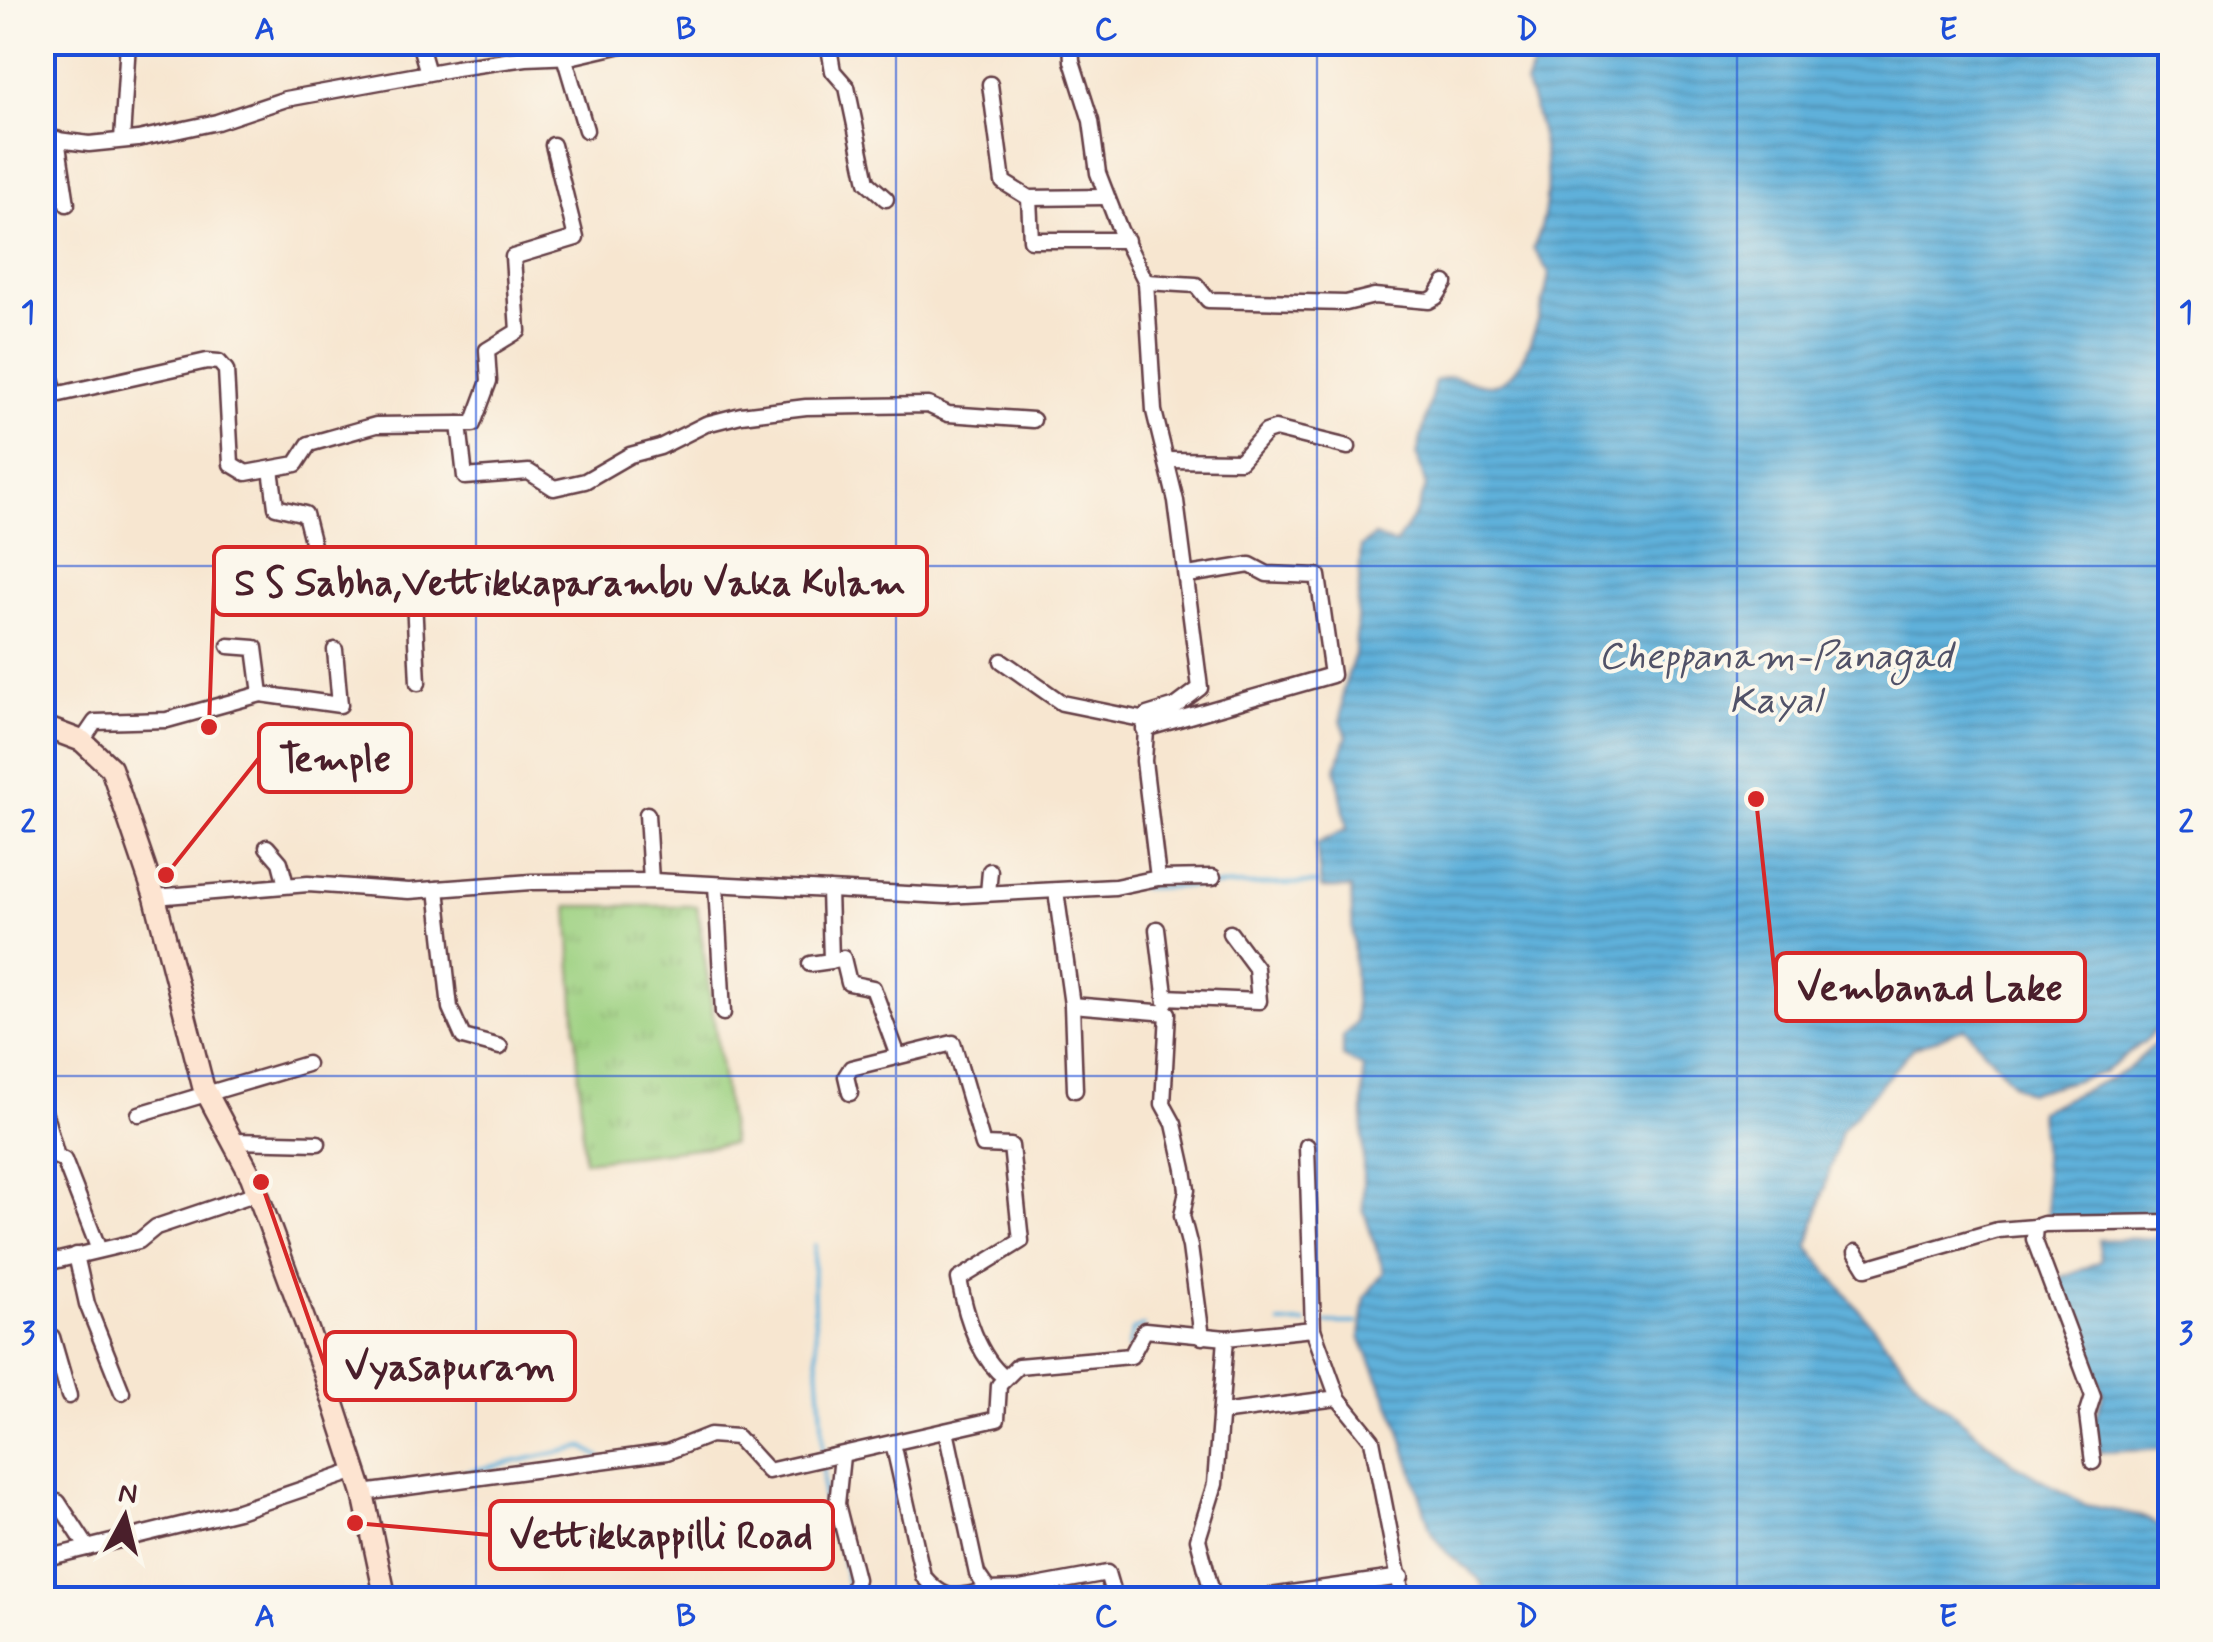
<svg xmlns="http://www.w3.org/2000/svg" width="2213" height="1642" font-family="Mynerve,sans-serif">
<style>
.grass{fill:url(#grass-tufts);stroke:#747856;stroke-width:2.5}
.water{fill:url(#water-rules);stroke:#546882;stroke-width:2.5}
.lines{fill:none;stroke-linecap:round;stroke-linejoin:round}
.stream{stroke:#5eb0da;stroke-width:4}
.street-casing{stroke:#643d44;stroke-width:19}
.secondary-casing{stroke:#643d44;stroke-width:25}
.street{stroke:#fff;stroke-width:14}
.secondary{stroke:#fde4d1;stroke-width:20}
.grid{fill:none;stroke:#1d4ed8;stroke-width:2.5;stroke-opacity:0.55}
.labels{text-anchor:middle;stroke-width:8;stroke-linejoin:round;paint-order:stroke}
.water-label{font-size:38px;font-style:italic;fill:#515268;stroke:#fbf7ec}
.leader{fill:none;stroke:#d62828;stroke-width:4}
.callout-dot{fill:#d62828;stroke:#fbf7ec;stroke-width:4}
.callout{fill:#fbf7ec;stroke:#d62828;stroke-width:4}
.callout-label{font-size:38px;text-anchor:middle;font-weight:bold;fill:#4a1f2b}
.neatline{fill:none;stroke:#1d4ed8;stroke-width:4}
.grid-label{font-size:32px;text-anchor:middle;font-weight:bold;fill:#1d4ed8}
</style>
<defs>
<pattern id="grass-tufts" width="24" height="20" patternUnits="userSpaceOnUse" patternTransform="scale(2.5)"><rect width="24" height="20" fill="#9ed182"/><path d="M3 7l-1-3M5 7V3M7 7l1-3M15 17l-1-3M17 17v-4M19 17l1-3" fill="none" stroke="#8ab370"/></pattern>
<pattern id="water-rules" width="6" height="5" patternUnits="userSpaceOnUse" patternTransform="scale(2.5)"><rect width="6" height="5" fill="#5eb0da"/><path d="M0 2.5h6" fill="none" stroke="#508fb1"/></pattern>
</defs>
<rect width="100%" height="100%" fill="#fbf7ec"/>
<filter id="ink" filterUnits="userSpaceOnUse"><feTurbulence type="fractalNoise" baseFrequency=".01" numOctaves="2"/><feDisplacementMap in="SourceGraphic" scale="20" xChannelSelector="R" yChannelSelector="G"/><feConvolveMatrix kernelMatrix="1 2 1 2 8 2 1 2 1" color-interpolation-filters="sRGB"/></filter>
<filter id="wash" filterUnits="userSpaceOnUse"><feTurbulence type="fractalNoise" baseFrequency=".0048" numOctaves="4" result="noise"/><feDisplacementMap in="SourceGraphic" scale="40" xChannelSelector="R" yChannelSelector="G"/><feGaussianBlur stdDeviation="2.25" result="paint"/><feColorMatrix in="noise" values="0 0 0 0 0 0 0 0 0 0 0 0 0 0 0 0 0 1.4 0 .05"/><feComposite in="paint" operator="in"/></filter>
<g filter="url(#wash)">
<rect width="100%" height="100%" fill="#f7e6d0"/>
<polygon class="grass" points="568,906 697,906 732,1144 584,1161"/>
<g class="water">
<path d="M1523,43H2170V1015L2145,1041L2103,1073L2028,1093L2013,1084L1965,1028L1913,1048L1841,1131L1808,1247L1921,1386L2013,1463L2086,1505L2138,1515L2170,1530V1599H1490L1478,1578L1446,1552L1431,1531L1396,1418L1360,1337L1365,1297L1384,1272L1363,1209V1067L1343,1057V1037L1356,1022L1351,888H1321L1316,844L1347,829L1336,768L1347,736L1341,720L1343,690L1355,654L1361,547L1374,536L1395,545L1417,511L1426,487L1417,455L1435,381C1461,370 1464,384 1488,385C1525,387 1545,301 1549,273L1533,248C1558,197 1545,136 1526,85L1532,67Z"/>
<polygon points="2170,1030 2170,1218 2049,1222 2039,1111 2126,1071"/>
<polygon points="2170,1234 2170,1449 2100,1452 2094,1420 2104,1394 2055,1280 2101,1261 2098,1240 2154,1238"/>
</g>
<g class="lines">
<g class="stream">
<polyline points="1141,888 1316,883"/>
<path d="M815,1245C809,1314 823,1385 823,1455"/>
<polyline points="1315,1323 1356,1323"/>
<polyline points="1280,1324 1305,1323"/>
<polyline points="1128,1348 1133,1330 1143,1326"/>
<polyline points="823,1464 823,1516 841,1551 848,1585"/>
<polyline points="465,1472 584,1447 600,1457"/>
</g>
</g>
</g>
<g filter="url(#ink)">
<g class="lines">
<g class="street-casing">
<g id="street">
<polyline points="419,42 428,73"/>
<polyline points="828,42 833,71 847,87 867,182 886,199"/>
<polyline points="564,56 586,130"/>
<polyline points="990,84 1003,182 1029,198 1105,197"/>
<polyline points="42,138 89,144 138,139 217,122 286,99 456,68 526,58 574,56 635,42"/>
<polyline points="57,139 67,204"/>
<polyline points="122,140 128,42"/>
<polyline points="1029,198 1031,240 1127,240"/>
<polyline points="1146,282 1196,285 1208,300 1346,303 1374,296 1429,301 1436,297 1445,283"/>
<polyline points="42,340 55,394"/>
<polyline points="42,398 207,361 219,362 226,370 231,464 246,473 296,464 309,444 376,425 459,424 465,477 529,472 554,488 585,481 630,455 660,447 706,424 741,415 806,407 928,405 948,414 1033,420"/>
<polyline points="459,424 473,424 489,381 487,350 518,331 513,257 576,238 553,145"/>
<polyline points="1167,460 1240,461 1266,432 1275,429 1348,447"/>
<polyline points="271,469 276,507 305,514 322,580 336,597 414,599 418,683"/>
<polyline points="229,646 255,648 261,694 340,705 335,650"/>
<polyline points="1002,661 1062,703 1146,720"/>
<polyline points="1144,729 1332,675 1318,576 1267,574 1250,565 1188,575"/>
<polyline points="82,741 95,722 167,720 261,694"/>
<polyline points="647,814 651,881"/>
<polyline points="267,847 280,862 286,885"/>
<polyline points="1158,878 1213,877"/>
<polyline points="716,885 723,1013"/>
<polyline points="437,889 450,1008 463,1037 500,1047"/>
<polyline points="829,890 831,961 843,958 849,983 873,988 898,1056"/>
<polyline points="1056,891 1072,1005 1168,1013 1163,1104 1174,1124 1184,1169 1187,1190 1182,1216 1190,1247 1202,1337"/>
<polyline points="988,893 990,871"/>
<polyline points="155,897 308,884 409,891 531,882 653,881 946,896 1115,887 1158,878 1144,761 1147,715 1176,706 1200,688 1176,501 1154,411 1146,282 1120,230 1098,173 1091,121 1072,61 1071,42"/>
<polyline points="1157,929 1166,1002"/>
<polyline points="810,964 831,961"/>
<polyline points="1165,997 1259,1001 1256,968 1230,933"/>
<polyline points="1072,1005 1075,1090"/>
<path d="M850,1093L846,1076L851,1068L953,1043L983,1145L1011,1146L1021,1241L959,1279C965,1313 978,1357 1005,1378"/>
<polyline points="42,1104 57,1157 64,1160 99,1250"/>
<polyline points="139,1114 307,1064"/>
<polyline points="234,1141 318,1143"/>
<polyline points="1856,1252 1866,1268 1998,1230 2035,1227"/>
<polyline points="76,1255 87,1304 122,1392"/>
<polyline points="42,1264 139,1241 156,1227 257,1193"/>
<polyline points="42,1331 52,1337 69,1396"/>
<polyline points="1338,1398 1372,1440 1403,1600"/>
<polyline points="1220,1413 1338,1398 1313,1329 1307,1146"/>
<polyline points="946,1431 977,1574 988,1590 1020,1589 1107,1573 1115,1600"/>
<path d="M893,1443L923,1576C947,1604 955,1597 988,1590"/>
<polyline points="842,1456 837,1504 856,1579 850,1600"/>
<polyline points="2093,1462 2087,1415 2093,1396 2034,1239 2035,1227 2044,1224 2170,1222"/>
<polyline points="363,1493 667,1452 710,1435 737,1437 768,1471 997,1419 999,1385 1018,1366 1131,1356 1145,1330 1226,1338 1313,1329"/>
<polyline points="58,1502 88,1548"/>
<polyline points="42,1559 238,1511 356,1471"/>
<polyline points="1214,1600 1198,1539 1215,1484 1226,1338"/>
<polyline points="1242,1600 1401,1577"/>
</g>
</g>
<g class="secondary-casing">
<polyline id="secondary" points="42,726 82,741 111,768 155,897 203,1086 251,1176 324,1373 363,1493 386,1600"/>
</g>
<use href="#street" class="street"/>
<use href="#secondary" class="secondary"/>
</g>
</g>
<path class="grid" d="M476,42V1600M896,42V1600M1317,42V1600M1737,42V1600M42,566H2170M42,1076H2170"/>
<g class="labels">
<g class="water-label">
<text x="1775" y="668">Cheppanam-Panagad<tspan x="1775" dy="44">Kayal</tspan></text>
</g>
</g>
<path class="leader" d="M209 727L214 581M166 875L259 758M1756 799L1776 987M261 1182L325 1366M355 1523L490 1535"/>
<g class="callout-dot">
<circle cx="209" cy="727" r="10"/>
<circle cx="166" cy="875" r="10"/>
<circle cx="1756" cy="799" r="10"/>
<circle cx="261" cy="1182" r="10"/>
<circle cx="355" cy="1523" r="10"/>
</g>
<g class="callout">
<rect x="214" y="547" width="713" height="68" rx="10"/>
<rect x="259" y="724" width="152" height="68" rx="10"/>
<rect x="1776" y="953" width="309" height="68" rx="10"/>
<rect x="325" y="1332" width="250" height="68" rx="10"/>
<rect x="490" y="1501" width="343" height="68" rx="10"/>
</g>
<g class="callout-label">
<text x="570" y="595">S S Sabha,Vettikkaparambu Vaka Kulam</text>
<text x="335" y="771">Temple</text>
<text x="1930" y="1000">Vembanad Lake</text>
<text x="450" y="1379">Vyasapuram</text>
<text x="661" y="1548">Vettikkappilli Road</text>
</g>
<rect width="2213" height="1642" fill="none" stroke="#fbf7ec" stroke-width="110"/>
<g transform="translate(125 1517) rotate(7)" stroke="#fbf7ec" stroke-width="8" paint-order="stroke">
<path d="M0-8L18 38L0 25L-18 38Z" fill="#4a1f2b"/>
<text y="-15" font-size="28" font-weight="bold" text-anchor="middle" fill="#4a1f2b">N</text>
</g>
<rect x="55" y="55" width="2103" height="1532" class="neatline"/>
<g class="grid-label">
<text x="265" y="39">A</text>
<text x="686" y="39">B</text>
<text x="1106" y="39">C</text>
<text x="1527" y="39">D</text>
<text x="1948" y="39">E</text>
<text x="28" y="322">1</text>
<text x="2186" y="322">1</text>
<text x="28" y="832">2</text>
<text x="2186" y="832">2</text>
<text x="28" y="1343">3</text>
<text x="2186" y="1343">3</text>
<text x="265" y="1626">A</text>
<text x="686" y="1626">B</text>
<text x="1106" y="1626">C</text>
<text x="1527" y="1626">D</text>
<text x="1948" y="1626">E</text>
</g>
</svg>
